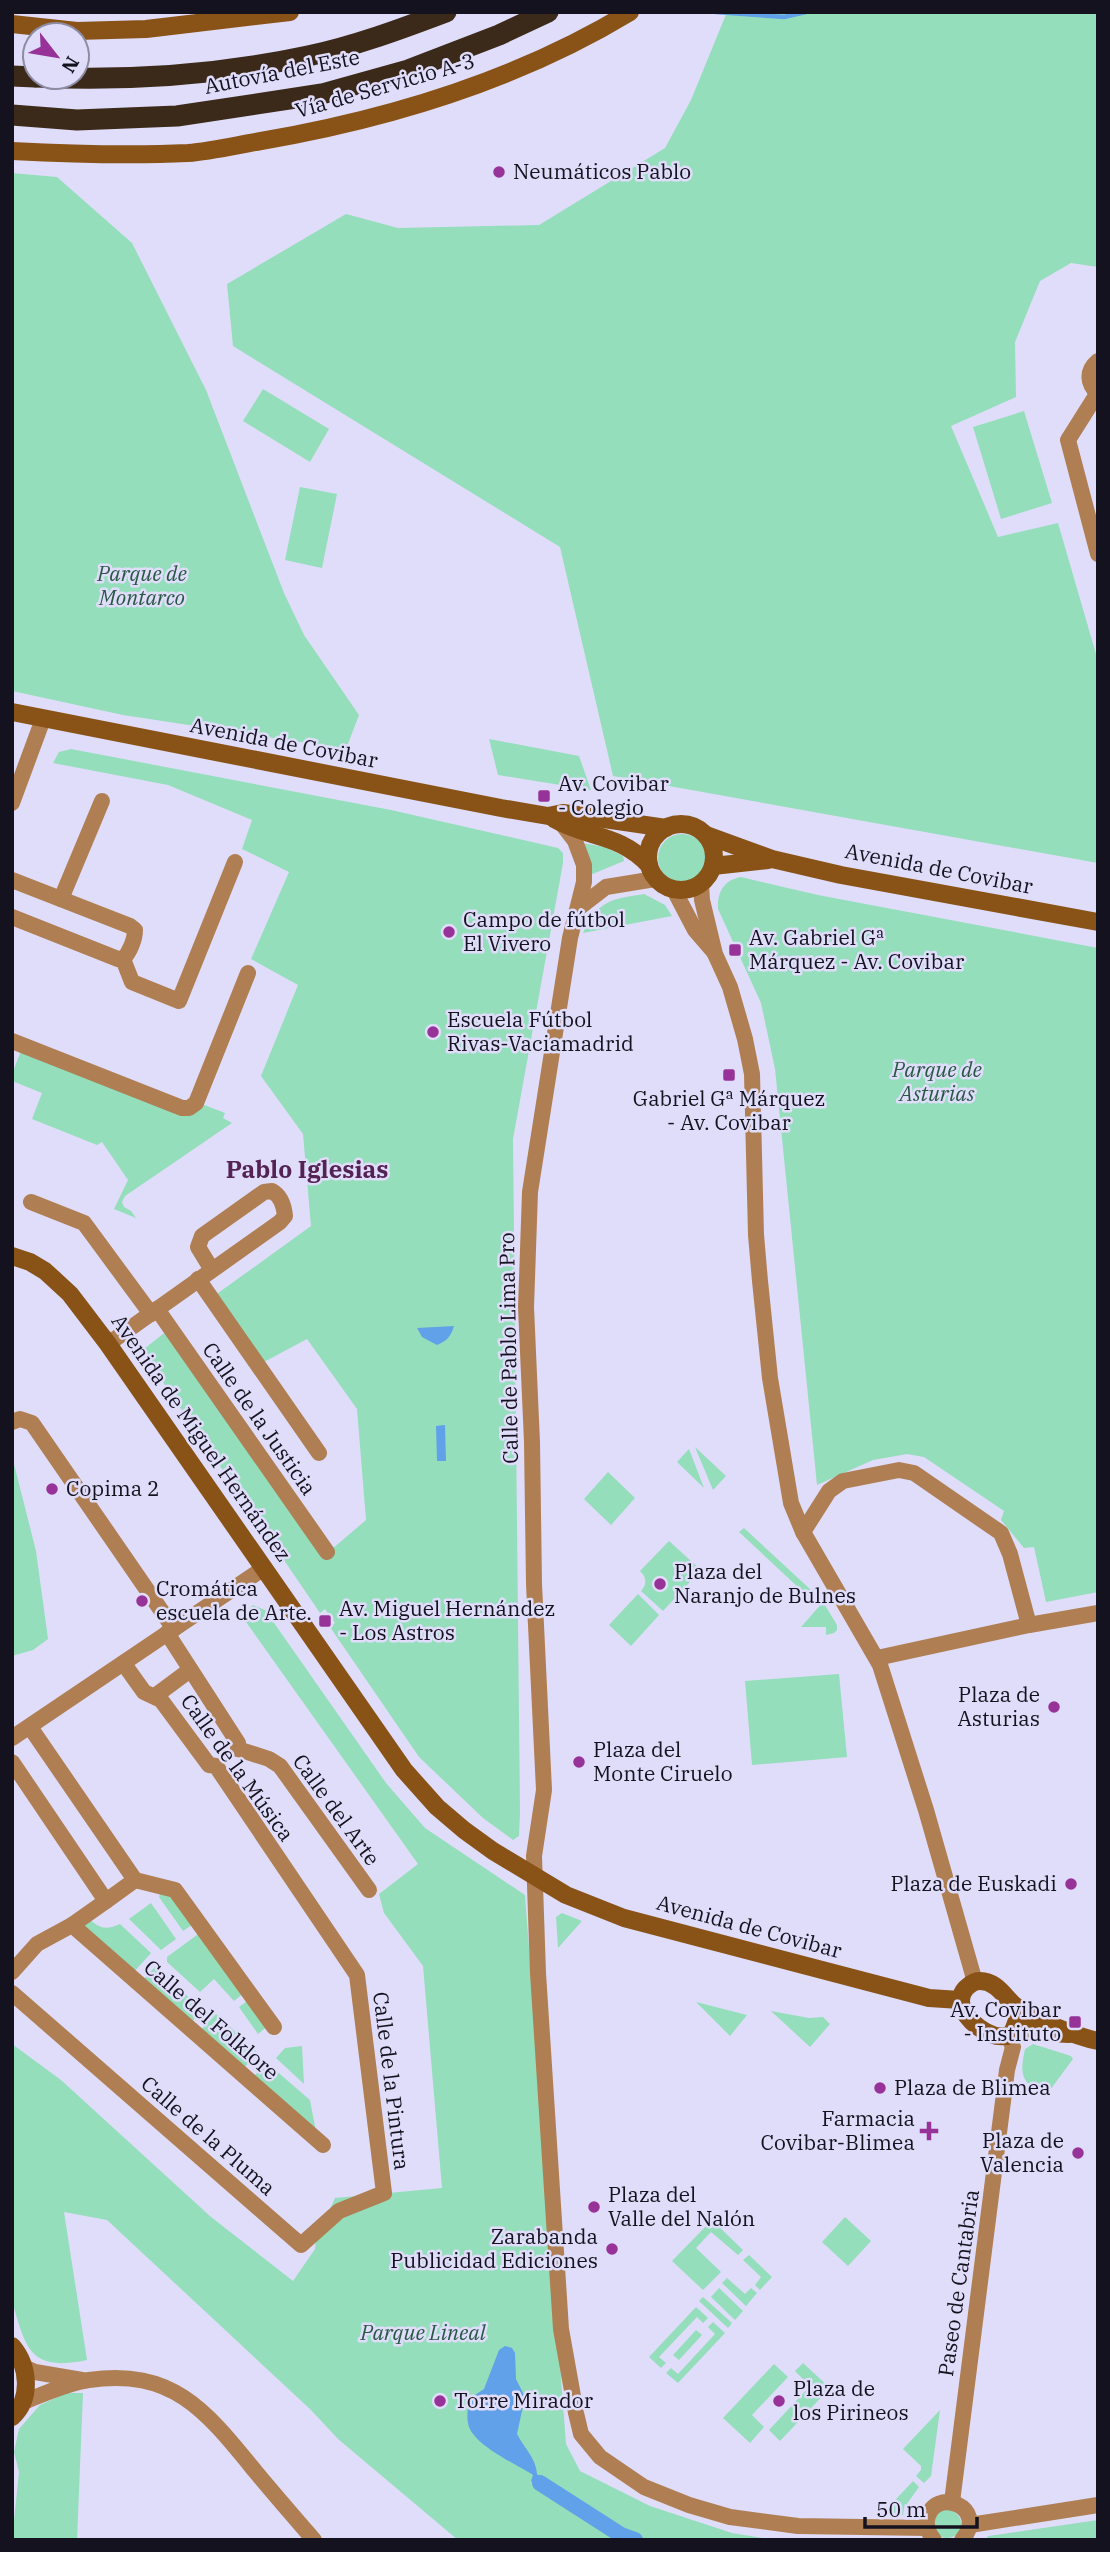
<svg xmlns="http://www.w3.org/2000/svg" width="1110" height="2552" font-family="'IBM Plex Serif',serif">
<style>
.green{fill:#94debc}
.water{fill:#60a1e9}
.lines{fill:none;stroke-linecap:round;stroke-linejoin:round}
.stream{stroke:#60a1e9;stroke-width:4.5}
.canal{stroke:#60a1e9;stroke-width:16}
.street{stroke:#af7f53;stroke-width:16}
.secondary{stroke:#895317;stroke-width:18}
.highway{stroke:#3b2919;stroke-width:21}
.poi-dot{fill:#963298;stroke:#e0ddfa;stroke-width:2.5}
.labels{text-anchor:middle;stroke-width:5;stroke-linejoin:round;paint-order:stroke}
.street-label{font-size:21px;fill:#14121e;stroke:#e0ddfa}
.poi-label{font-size:21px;fill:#14121e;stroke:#e0ddfa;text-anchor:start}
.park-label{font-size:21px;font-style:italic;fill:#285844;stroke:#e0ddfa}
.quarter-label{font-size:24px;font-weight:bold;fill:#542354;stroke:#e0ddfa}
</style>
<rect width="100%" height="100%" fill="#e0ddfa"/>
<g class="green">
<polygon points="727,12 1098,12 1098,267 1071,263 1040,281 1015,342 1016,397 951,426 998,537 1058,523 1098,661 1098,863 613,776 560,547 233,346 227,284 346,214 398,228 539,225 665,148 691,100"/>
<polygon points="12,173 57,177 132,243 206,390 284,593 304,635 359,715 346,749 123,715 12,691"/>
<polygon points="263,389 329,429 310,462 243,421"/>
<polygon points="1024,411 1052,503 1001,519 973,427"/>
<polygon points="300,487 337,494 322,568 285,560"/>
<polygon points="489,739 579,756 591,790 498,775"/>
<polygon points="71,749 391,810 558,848 563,853 563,863 513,1139 520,1812 519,1836 513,1840 483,1818 419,1757 330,1627 335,1623 325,1609 320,1613 143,1353 144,1349 168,1330 325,1555 366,1520 357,1409 307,1339 264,1362 214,1296 311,1226 303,1134 261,1076 298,985 251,959 289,872 242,849 252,820 168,785 53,763 59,752"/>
<circle cx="682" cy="858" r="24"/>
<polygon points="582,843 605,847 623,856 624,861 590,875"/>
<path d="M741,877L818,895L1098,948V1592L1046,1602L1034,1547L1024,1548L1001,1520L1004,1511L924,1457L907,1454L873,1460L817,1485L775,1069L761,1003L718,909C717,892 724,880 741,877Z"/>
<path d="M644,894L665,905L672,916L583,933C597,901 611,899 644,894Z"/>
<polygon points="21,1051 181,1112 202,1104 225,1113 223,1118 232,1123 125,1196 122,1202 124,1207 131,1211 136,1218 114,1209 128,1180 102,1142 97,1145 32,1119 42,1093 12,1081 12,1074"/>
<polygon points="695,1447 726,1476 713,1490"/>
<polygon points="689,1449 704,1488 677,1462"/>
<polygon points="12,1456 36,1551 48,1639 33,1650 12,1656"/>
<polygon points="608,1472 635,1498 611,1525 584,1499"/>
<polygon points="744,1528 811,1590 815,1587 821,1597 815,1603 739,1532"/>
<path d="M669,1541L701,1570L663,1611L641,1591C647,1584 647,1578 640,1571Z"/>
<polygon points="638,1594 659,1615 631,1646 609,1625"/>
<polygon points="823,1602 837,1625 837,1630 834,1633 826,1635 826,1627 801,1627"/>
<path d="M253,1605L265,1610L386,1783L425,1828L525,1895L566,2444L580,2471L650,2506L732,2533L774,2540H458L338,2439L311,2410L107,2220L64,2212L87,2360C30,2372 26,2349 12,2301V2044L61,2080L211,2217L293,2281L315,2249L316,2240L335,2198L442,2188L423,1966L384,1913L379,1894L418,1864L241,1615Z"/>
<polygon points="839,1674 847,1757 752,1765 745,1681"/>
<polygon points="161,1890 174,1893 195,1923 183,1931 159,1897"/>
<polygon points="151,1903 176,1939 161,1950 129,1919"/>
<polygon points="562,1913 582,1921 558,1948 556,1917"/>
<path d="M89,1919C100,1929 107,1930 120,1924L151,1953L133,1973L82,1927Z"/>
<polygon points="201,1932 245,1992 234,2001 214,1979 200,1992 167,1962 167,1957"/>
<polygon points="156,1966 202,2010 191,2023 142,1981"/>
<polygon points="250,1999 269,2025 258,2034 239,2007"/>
<polygon points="696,2002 747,2015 730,2036"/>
<polygon points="771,2011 809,2018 823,2017 830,2024 810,2047"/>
<polygon points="216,2014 258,2053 242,2070 200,2031"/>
<path d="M1033,2044L1071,2056L1073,2059L1044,2098C1022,2080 1019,2077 1025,2049Z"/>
<polygon points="302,2046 304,2084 276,2058 285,2048"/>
<polygon points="266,2062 310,2100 317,2137 252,2079"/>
<polygon points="845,2217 871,2241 848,2266 822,2242"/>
<polygon points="712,2220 743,2250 738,2255 711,2232 696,2248 721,2272 703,2290 672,2261"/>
<polygon points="749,2255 772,2277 760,2290 755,2285 761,2277 743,2260"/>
<polygon points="727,2278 745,2294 751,2288 757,2293 746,2306 722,2283"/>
<polygon points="719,2288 743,2311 735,2320 711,2297"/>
<polygon points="703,2297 732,2323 728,2328 699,2301"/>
<polygon points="696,2307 708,2318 703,2323 697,2317 659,2357 666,2363 661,2368 649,2357"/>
<polygon points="713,2322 725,2333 678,2383 666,2373 671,2368 678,2374 715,2334 708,2327"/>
<polygon points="696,2330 702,2335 679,2360 673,2355"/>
<polygon points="803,2363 830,2388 780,2441 769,2430 810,2386 795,2371"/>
<polygon points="774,2364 788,2377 752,2415 764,2427 750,2443 723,2418"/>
<polygon points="66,2393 83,2393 77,2540 12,2540 19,2472 14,2452 19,2429 40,2405"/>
<polygon points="940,2410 931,2476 924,2483 916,2476 921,2470 921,2466 903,2449"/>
<polygon points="913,2481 919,2487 904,2508 903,2515 886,2515 884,2512"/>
<circle cx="947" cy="2524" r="14"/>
<polygon points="1098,2520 1098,2540 986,2540 988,2536"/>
</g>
<g class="water">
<path d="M454,1326C451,1337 446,1341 437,1345L422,1337L417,1328Z"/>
<polygon points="445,1425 446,1461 437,1461 436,1426"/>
<path d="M505,2346L512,2348L515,2353L516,2379L525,2397L517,2434C524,2448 536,2458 537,2474L542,2479L539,2486L531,2481L533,2475C516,2464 477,2447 469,2427C466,2418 468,2408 469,2399L484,2389L499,2350Z"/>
</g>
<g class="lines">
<polyline class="stream" points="716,12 784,17 806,12"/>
<polyline class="canal" points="540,2483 621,2535 635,2540"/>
<g class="street">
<path d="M1098,361C1086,371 1087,383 1098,394"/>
<polyline points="1097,394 1068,440 1098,554"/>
<polyline points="12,803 43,719"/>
<polyline points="562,824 575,841 584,865 584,882 570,938 530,1192 526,1307 532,1442 534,1584 544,1790 534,1856 538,1973 561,2329 576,2413 581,2434 600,2457 644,2487 689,2505 730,2517 798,2526 927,2528"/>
<path d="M12,880L130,926L135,930C135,939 130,952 123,959H118L12,917"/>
<polyline points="701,884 702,900 715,954 730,987 745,1039 752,1074 756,1235 760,1281 770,1378 791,1503 803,1532 880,1665 926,1810 975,1982"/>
<polyline points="674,890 695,930 714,952"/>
<polyline points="61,899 102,801"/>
<polyline points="580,907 606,887 655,879"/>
<polyline points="123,959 132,982 179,1001 235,862"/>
<polyline points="12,1041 182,1108 189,1108 196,1103 248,973"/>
<polyline points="31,1202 84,1223 151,1314"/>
<polyline points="198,1279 319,1453"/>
<polyline points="157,1309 327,1552"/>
<path d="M108,1344L280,1222L285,1216C284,1206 281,1196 272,1191L264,1192L202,1236L198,1247L212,1270"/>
<polyline points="12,1422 20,1419 32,1423 174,1629"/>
<polyline points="803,1532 829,1491 843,1481 899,1470 914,1473 1001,1533 1010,1554 1029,1625"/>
<polyline points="167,1633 238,1743 238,1749"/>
<polyline points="877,1658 1029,1625 1098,1613"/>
<polyline points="155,1696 190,1670"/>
<polyline points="12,1738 264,1568"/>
<polyline points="238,1749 269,1759 280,1766 369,1890"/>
<polyline points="12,1762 106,1901 135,1880 30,1727"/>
<polyline points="135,1880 175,1890 274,2027"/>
<polyline points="72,1925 323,2145"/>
<polyline points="12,1972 37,1944 72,1925 106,1901"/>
<polyline points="12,1993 301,2245 339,2211 384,2193 357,1975 216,1766 209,1765 161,1700 144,1692 124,1664"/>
<polyline points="24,2367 35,2372 82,2380"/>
<path d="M23,2402C44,2394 67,2383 89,2380C173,2368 206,2411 255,2471C274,2494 294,2517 314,2540"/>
<polyline points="952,2502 1007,2070 1013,2047 1008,2036"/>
<polyline points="970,2525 1098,2505"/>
<path d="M934,2540C929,2534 926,2528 927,2520C933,2485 990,2507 962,2540"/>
</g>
<g class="secondary">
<polyline points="12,24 77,31 146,29 290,12"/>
<path d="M12,151C70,154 129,156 188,153C212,151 237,145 261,141C389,119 518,80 630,12"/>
<polyline points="12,712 501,808 548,816 563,813 666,828"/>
<path d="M554,819C589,839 619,833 649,865"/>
<circle cx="681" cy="857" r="33"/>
<polyline points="706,835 772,859 841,875 1098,922"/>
<polyline points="713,866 768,860"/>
<polyline points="12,1256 30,1262 45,1271 70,1294 108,1344 404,1770 437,1807 464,1830 493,1851 566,1895 624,1918 929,1998 960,2000"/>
<path d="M1017,2008V2020L1013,2031L1008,2036C1003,2036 998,2037 993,2035C975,2029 950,2005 966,1988C970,1984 975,1981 980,1981C996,1981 1004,1996 1014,2005C1029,2018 1078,2037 1098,2041"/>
<polyline points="1013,2031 1069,2034"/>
<path d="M12,2346C29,2366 32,2399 12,2417"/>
</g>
<g class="highway">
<polyline points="12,76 35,77"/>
<path d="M36,77C127,81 219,75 308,56C355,46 401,29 446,12"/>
<polyline points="12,115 77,120 177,116 322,94 408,70 499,35 548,12"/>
</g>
</g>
<g class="poi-dot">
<circle cx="499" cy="172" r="7"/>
<rect x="537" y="789" width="14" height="14" rx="3.5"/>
<circle cx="449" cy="932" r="7"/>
<rect x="728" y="943" width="14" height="14" rx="3.5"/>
<circle cx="433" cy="1032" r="7"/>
<rect x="722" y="1068" width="14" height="14" rx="3.5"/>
<circle cx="52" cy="1489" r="7"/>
<circle cx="660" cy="1584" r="7"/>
<circle cx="142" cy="1601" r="7"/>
<rect x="318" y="1614" width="14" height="14" rx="3.5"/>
<circle cx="1054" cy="1707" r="7"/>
<circle cx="579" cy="1762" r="7"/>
<circle cx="1071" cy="1884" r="7"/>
<rect x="1068" y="2015" width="14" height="14" rx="3.5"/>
<circle cx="880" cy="2088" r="7"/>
<path d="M925.5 2120.5h7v7h7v7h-7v7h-7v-7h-7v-7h7z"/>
<circle cx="1078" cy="2153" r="7"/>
<circle cx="594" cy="2207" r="7"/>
<circle cx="612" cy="2249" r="7"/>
<circle cx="440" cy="2401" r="7"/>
<circle cx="779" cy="2401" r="7"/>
</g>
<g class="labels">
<g class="street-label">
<text transform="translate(282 72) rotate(-11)" y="7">Autovía del Este</text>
<text transform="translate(385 86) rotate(-16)" y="7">Vía de Servicio A-3</text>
<text transform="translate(284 743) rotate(11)" y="7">Avenida de Covibar</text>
<text transform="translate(939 869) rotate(11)" y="7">Avenida de Covibar</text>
<text transform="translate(509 1348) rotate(-91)" y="7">Calle de Pablo Lima Pro</text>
<text transform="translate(259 1419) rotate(55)" y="7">Calle de la Justicia</text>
<text transform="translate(201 1438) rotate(55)" y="7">Avenida de Miguel Hernández</text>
<text transform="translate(237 1768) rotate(54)" y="7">Calle de la Música</text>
<text transform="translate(336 1810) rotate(54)" y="7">Calle del Arte</text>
<text transform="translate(749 1927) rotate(15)" y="7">Avenida de Covibar</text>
<text transform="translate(211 2020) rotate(41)" y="7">Calle del Folklore</text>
<text transform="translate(391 2081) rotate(83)" y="7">Calle de la Pintura</text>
<text transform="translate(208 2136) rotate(41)" y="7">Calle de la Pluma</text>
<text transform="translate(959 2283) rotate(-82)" y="7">Paseo de Cantabria</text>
</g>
<g class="poi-label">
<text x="513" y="179">Neumáticos Pablo</text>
<text x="558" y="791">Av. Covibar<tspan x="558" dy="24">- Colegio</tspan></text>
<text x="463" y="927">Campo de fútbol<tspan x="463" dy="24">El Vivero</tspan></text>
<text x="749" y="945">Av. Gabriel Gª<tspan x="749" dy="24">Márquez - Av. Covibar</tspan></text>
<text x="447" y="1027">Escuela Fútbol<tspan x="447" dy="24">Rivas-Vaciamadrid</tspan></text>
<text x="729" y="1106" text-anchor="middle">Gabriel Gª Márquez<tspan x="729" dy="24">- Av. Covibar</tspan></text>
<text x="66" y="1496">Copima 2</text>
<text x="674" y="1579">Plaza del<tspan x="674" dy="24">Naranjo de Bulnes</tspan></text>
<text x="156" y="1596">Cromática<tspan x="156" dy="24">escuela de Arte.</tspan></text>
<text x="339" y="1616">Av. Miguel Hernández<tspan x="339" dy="24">- Los Astros</tspan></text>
<text x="1040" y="1702" text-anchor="end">Plaza de<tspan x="1040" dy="24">Asturias</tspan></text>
<text x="593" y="1757">Plaza del<tspan x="593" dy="24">Monte Ciruelo</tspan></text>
<text x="1057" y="1891" text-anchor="end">Plaza de Euskadi</text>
<text x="1061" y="2017" text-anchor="end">Av. Covibar<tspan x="1061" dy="24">- Instituto</tspan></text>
<text x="894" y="2095">Plaza de Blimea</text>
<text x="915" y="2126" text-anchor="end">Farmacia<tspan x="915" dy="24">Covibar-Blimea</tspan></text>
<text x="1064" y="2148" text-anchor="end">Plaza de<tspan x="1064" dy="24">Valencia</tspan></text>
<text x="608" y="2202">Plaza del<tspan x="608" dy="24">Valle del Nalón</tspan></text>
<text x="598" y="2244" text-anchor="end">Zarabanda<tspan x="598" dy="24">Publicidad Ediciones</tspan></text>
<text x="793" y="2396">Plaza de<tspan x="793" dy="24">los Pirineos</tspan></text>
<text x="454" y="2408">Torre Mirador</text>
</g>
<g class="park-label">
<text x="142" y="581">Parque de<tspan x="142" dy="24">Montarco</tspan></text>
<text x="937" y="1077">Parque de<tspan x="937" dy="24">Asturias</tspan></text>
<text x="423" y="2340">Parque Lineal</text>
</g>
<g class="quarter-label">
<text x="307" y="1178">Pablo Iglesias</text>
</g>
</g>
<rect width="1110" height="2552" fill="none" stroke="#14121e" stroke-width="28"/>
<g transform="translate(56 56) rotate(121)"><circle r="33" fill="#e0ddfa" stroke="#8e8ca2" stroke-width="2"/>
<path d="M0-5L12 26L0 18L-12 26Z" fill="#963298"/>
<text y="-10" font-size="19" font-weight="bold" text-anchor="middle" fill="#14121e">N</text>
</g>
<path d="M865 2517v10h112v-10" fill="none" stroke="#14121e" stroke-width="3.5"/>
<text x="876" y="2517" font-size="21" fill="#14121e" stroke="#e0ddfa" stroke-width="5" paint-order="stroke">50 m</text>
</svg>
